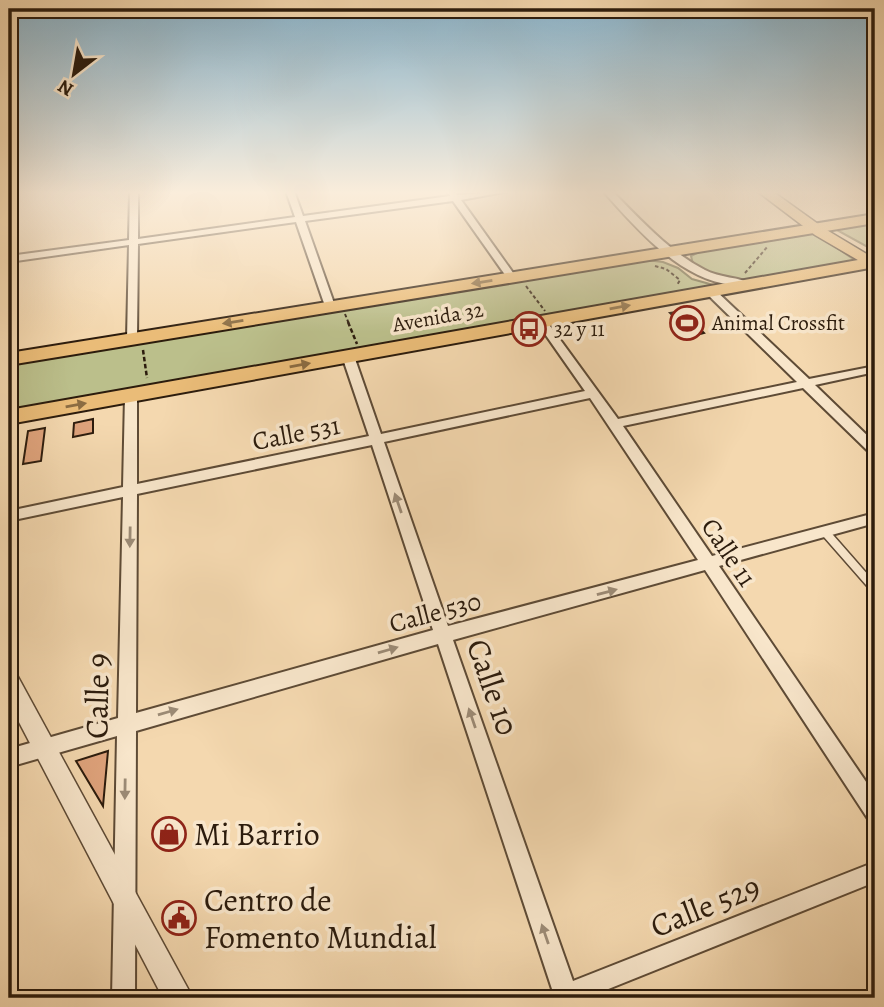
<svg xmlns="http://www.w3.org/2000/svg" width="884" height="1007" font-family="Alegreya,serif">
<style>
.green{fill:#bbbf8b;stroke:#746e4c;stroke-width:2}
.building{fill:#dfa37c;stroke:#2c1c0d;stroke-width:2}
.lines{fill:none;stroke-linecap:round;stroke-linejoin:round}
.service-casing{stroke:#5e4b36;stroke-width:11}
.minor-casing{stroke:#5e4b36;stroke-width:4}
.tertiary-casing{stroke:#5e4b36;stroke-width:3}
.primary-casing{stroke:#2c1c0d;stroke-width:3}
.trunk-casing{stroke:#2c1c0d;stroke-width:4}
.path-far1{stroke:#2c1c0d;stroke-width:2;stroke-dasharray:3.5 2.5;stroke-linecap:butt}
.path{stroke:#2c1c0d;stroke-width:2.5;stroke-dasharray:4.5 2.5;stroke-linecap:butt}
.service{stroke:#f8e6cb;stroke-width:8}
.minor{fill:#f8e6cb;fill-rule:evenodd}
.tertiary{fill:#f8e6cb;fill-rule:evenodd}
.primary{fill:#eabc78;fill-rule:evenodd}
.trunk{fill:#eabc78;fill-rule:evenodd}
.oneway{fill:#8b6c42}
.oneway2{fill:#9c8b76}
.labels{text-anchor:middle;stroke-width:7;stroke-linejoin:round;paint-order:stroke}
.far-street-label{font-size:21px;fill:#2c1c0d;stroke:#f8e6cb}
.far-poi-label{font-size:21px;fill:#2c1c0d;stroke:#f8e6cb;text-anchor:start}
.street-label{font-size:26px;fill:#2c1c0d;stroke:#f8e6cb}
.near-street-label{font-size:32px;fill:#2c1c0d;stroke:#f8e6cb}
.near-poi-label{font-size:32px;fill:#2c1c0d;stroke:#f8e6cb;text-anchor:start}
</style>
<rect width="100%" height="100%" fill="#f4d8af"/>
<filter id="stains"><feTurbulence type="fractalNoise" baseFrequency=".00286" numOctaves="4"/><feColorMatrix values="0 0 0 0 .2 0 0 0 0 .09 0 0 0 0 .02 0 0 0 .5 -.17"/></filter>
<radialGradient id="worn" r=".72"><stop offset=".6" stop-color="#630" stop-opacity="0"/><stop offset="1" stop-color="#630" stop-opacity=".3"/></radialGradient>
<g class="green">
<polygon points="875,222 875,251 835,229"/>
<polygon points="814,232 856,261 736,283 716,278 693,264 691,256 701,251"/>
<polygon points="646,260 663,262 678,268 692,279 717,286 9,414 9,365"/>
</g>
<g class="building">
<polygon points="682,311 704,333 693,336 670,313"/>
<polygon points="93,419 93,433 73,437 74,423"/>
<polygon points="45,428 41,461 23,464 28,431"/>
<polygon points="108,751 103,806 76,761"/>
</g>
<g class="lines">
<g class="service-casing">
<polyline id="service" points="825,532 875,589"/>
</g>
<g class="minor-casing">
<g id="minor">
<polygon points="130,191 138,191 138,239 295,217 286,191 294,191 303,216 450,196 447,191 455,191 457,195 509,191 461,200 516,277 508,279 453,201 305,221 335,306 330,309 325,306 296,222 138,244 137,339 132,342 127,339 129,245 9,262 9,256 129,240"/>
<path d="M603,191H612C641,220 668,251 705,270C719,278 740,277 752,284C746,288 739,286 732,285C679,279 636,228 603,191Z"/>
<path d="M710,288L714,289L809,379L875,366V372L815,385L875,443V455L870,453L803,388L623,426L712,556L875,513V523L719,566L875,795V822L868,819L705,570L453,640L573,981L875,862V882L586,998H547L552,989L438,644L136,731L135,998H112L117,736L9,767V749L118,718L123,497L9,521V511L123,487L125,396L131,392L137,396V484L369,436L342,356L348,353L354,356L381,434L585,391L536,321L541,318L545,319L618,419L797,382L706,293L705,291ZM590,398L698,560L448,626L384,442ZM372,445L433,630L136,713L137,494Z"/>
</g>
</g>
<g class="tertiary-casing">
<polygon id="tertiary" points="9,672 17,675 193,998 163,998 9,703"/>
</g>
<g class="primary-casing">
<polygon id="primary" points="757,191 772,191 825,229 875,259 875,270 815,235"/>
</g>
<g class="trunk-casing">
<g id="trunk">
<polygon points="875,214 875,223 9,365 9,353"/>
<polygon points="875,257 875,267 9,424 9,410"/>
</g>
</g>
<g class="path-far1">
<polyline points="655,266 666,269 680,280 677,285"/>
<polyline points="745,273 768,246"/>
<polyline points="526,286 545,311"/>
<polyline points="345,314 349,324"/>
</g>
<g class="path">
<polyline points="348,322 357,344"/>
<polyline points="143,350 147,378"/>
</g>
<use href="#service" class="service"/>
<use href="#minor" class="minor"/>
<use href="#tertiary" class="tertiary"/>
<use href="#primary" class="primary"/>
<use href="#trunk" class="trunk"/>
</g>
<defs><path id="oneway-solid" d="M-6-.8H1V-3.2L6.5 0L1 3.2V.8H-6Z" transform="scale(1.75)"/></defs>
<g class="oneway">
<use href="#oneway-solid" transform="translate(482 282) rotate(171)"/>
<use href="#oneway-solid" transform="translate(620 307) rotate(-10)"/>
<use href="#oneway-solid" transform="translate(233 322) rotate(171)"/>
<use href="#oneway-solid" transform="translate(300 365) rotate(-10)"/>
<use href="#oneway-solid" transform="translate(76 405) rotate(-10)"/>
</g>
<g class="oneway2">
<use href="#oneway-solid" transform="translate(398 503) rotate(-109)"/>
<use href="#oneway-solid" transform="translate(130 537) rotate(91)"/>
<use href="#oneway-solid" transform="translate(607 592) rotate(-15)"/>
<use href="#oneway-solid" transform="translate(388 650) rotate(-16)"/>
<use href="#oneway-solid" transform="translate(168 712) rotate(-16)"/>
<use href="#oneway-solid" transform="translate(472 718) rotate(-109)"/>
<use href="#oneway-solid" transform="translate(125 789) rotate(91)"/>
<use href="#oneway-solid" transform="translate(545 934) rotate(-109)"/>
</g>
<linearGradient id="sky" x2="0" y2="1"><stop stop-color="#89b6d0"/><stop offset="0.58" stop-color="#faeddb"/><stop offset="1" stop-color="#faeddb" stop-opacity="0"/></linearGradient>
<rect width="884" height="332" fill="url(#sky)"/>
<defs>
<g id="stadium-ring" transform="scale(1.75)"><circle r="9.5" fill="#f8e6cb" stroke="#8f2418" stroke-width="1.5"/><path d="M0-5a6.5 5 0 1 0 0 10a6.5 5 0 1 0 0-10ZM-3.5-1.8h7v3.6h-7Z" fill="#8f2418"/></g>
<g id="bus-ring" transform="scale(1.75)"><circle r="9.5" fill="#f8e6cb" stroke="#8f2418" stroke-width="1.5"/><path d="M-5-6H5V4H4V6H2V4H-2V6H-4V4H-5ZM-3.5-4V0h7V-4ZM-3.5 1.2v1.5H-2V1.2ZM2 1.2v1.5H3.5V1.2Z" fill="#8f2418"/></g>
<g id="shop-ring" transform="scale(1.75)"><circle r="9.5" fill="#f8e6cb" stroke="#8f2418" stroke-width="1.5"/><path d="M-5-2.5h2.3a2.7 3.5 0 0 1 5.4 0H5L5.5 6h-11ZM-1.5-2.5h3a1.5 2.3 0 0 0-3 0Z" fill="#8f2418"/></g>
<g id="civic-ring" transform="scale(1.75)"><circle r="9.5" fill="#f8e6cb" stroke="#8f2418" stroke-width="1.5"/><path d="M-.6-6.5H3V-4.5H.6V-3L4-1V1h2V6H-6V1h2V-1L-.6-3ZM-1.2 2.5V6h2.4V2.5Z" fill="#8f2418"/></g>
</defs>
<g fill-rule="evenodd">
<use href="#stadium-ring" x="687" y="323"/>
<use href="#bus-ring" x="529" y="329"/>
<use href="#shop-ring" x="169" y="834"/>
<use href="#civic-ring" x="179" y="918"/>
</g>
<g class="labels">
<g class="far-street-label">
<text transform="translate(438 317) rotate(-10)" y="7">Avenida 32</text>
</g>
<g class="far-poi-label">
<text x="712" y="330">Animal Crossfit</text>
<text x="554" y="336">32 y 11</text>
</g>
<g class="street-label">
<text transform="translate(296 433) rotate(-11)" y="9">Calle 531</text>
<text transform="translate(729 552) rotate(56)" y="9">Calle 11</text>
<text transform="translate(435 612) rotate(-15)" y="9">Calle 530</text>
</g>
<g class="near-street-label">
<text transform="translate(493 687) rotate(71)" y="11">Calle 10</text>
<text transform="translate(97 696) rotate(-89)" y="11">Calle 9</text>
<text transform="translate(705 906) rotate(-22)" y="11">Calle 529</text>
</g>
<g class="near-poi-label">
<text x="194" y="845">Mi Barrio</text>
<text x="204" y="911">Centro de<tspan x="204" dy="37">Fomento Mundial</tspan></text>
</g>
</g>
<rect width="884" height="1007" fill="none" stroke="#f4d8af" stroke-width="35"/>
<rect x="10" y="10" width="863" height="986" fill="none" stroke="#2c1c0d" stroke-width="3.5"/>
<rect x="18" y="18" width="849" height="972" fill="none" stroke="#2c1c0d" stroke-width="2"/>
<g transform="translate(74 74) rotate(211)" stroke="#f8e6cb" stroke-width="5" paint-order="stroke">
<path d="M0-5L12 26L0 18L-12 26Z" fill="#2c1c0d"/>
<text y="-10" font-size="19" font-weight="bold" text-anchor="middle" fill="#2c1c0d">N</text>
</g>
<rect width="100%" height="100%" filter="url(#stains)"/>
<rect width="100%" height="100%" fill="url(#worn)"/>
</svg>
